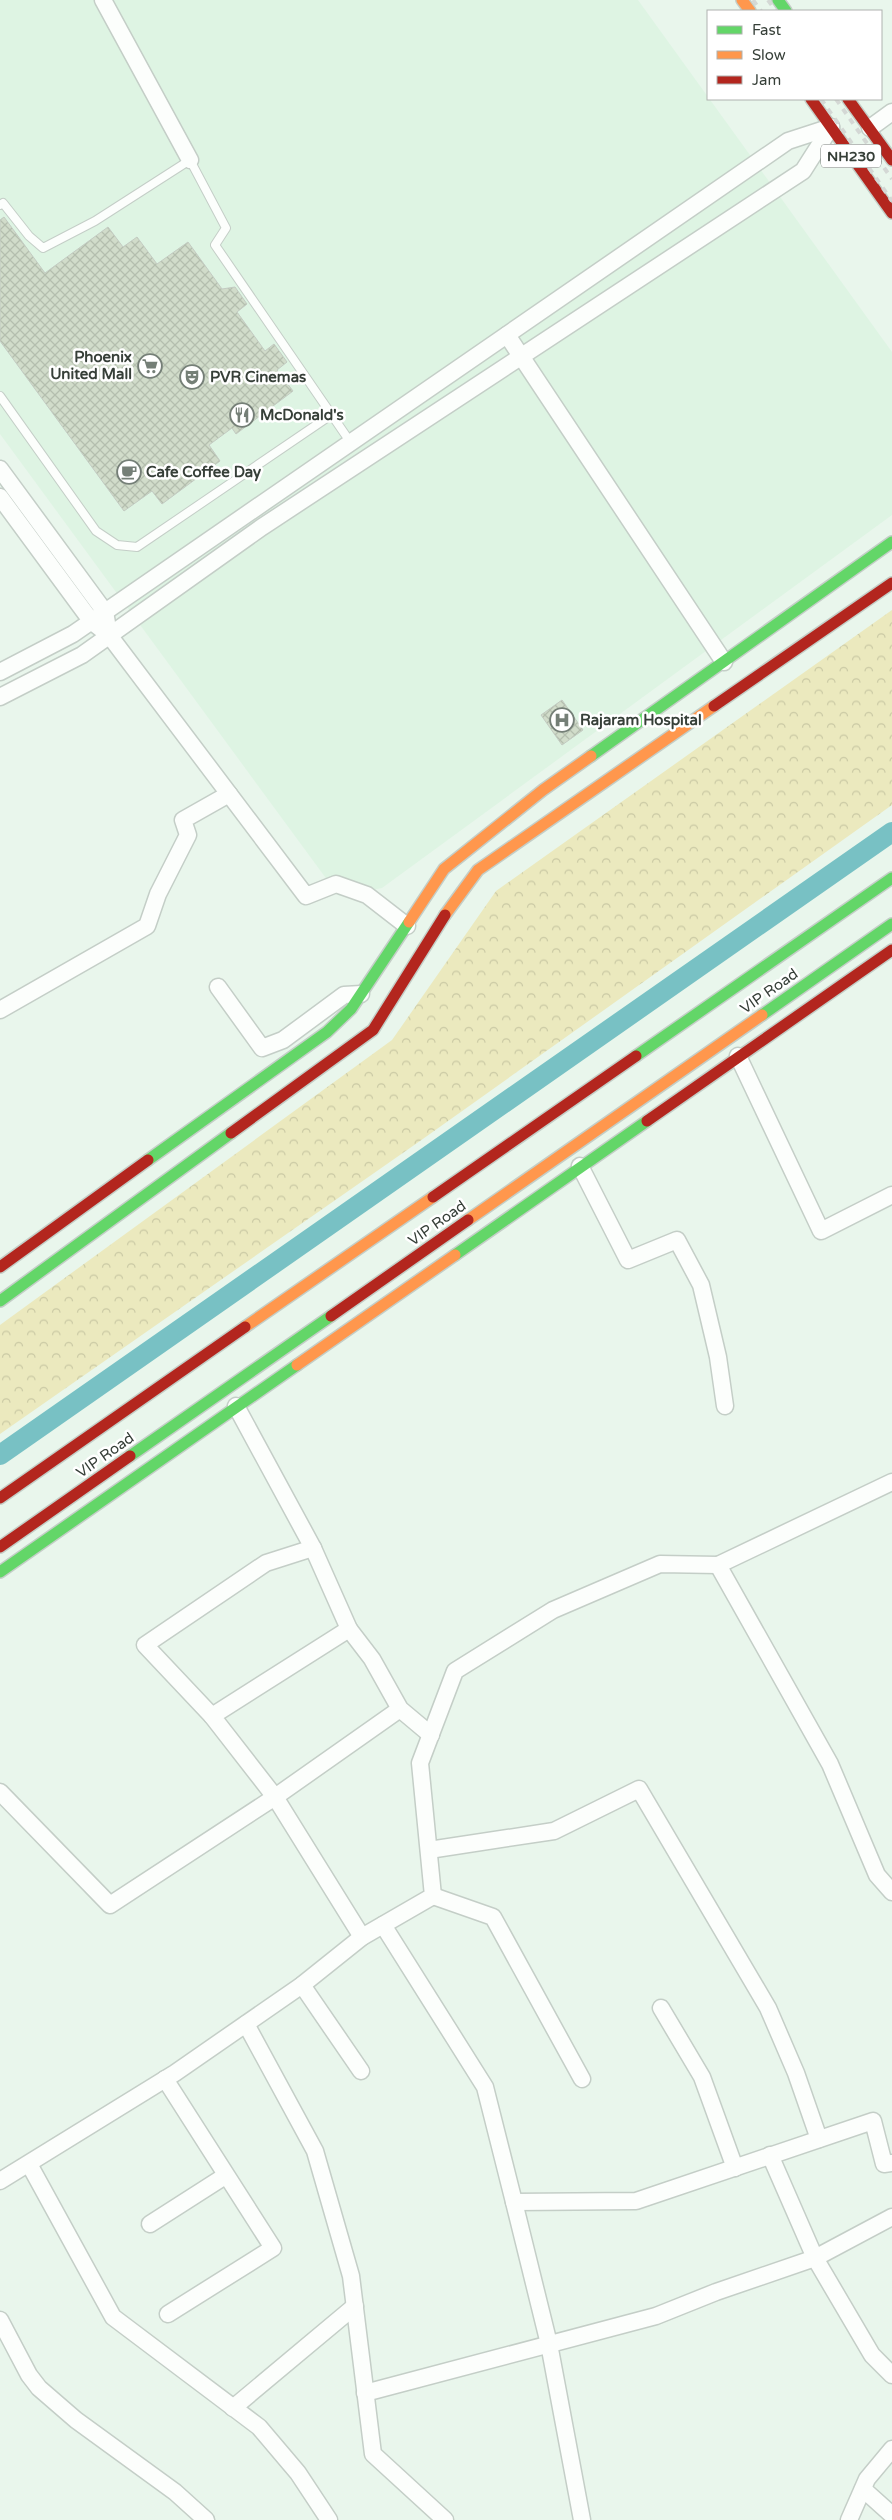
<svg xmlns="http://www.w3.org/2000/svg" width="892" height="2520" font-family="'Varela Round',sans-serif">
<style>
.built{fill:#def4e3}
.forest{fill:url(#forest-crowns)}
.lines{fill:none;stroke-linecap:round;stroke-linejoin:round}
.canal{stroke:#78c1c4;stroke-width:20}
.building{fill:url(#building-cross-hatch);stroke:#c3cbc2}
.lane-casing{stroke:#c4cec7;stroke-width:10}
.street-casing{stroke:#c4cec7;stroke-width:19}
.fast-casing{stroke:#c4cec7;stroke-width:14}
.slow-casing{stroke:#c4cec7;stroke-width:14}
.jam-casing{stroke:#c4cec7;stroke-width:14}
.lane{stroke:#fcfefc;stroke-width:8}
.street{stroke:#fcfefc;stroke-width:16}
.fast{stroke:#63d668;stroke-width:11}
.slow{stroke:#ff974d;stroke-width:11}
.jam{stroke:#b3261e;stroke-width:11}
.rail{stroke:#d4d8d5;stroke-width:4;stroke-dasharray:6 6;stroke-linecap:butt}
.labels{text-anchor:middle;stroke-width:5;stroke-linejoin:round;paint-order:stroke}
.shield{fill:#fff;stroke:#727974;stroke-width:1}
.shield-label{font-size:14px;font-weight:bold;fill:#363f38}
.poi-label{font-size:15px;font-weight:bold;fill:#363f38;stroke:#fff;text-anchor:start}
.street-label{font-size:15px;fill:#363f38;stroke:#fff}
</style>
<defs>
<pattern id="forest-crowns" width="20" height="18" patternUnits="userSpaceOnUse" patternTransform="scale(1.25)"><rect width="20" height="18" fill="#ebe9be"/><path d="M2 6a3 3 0 1 1 6 0M12 15a3 3 0 1 1 6 0" fill="none" stroke="#cac9a4"/></pattern>
<pattern id="building-cross-hatch" width="8" height="8" patternUnits="userSpaceOnUse" patternTransform="scale(1.25)"><rect width="8" height="8" fill="#d1dcca"/><path d="M0 0l8 8M0 8l8-8" fill="none" stroke="#b4beae"/></pattern>
</defs>
<rect width="100%" height="100%" fill="#e9f6ec"/>
<polygon class="built" points="0,0 638,0 892,352 892,515 382,888 339,896 0,434"/>
<polygon class="forest" points="892,610 892,805 420,1141 0,1434 0,1325 392,1040 496,891"/>
<g class="lines">
<polyline class="canal" points="0,1455 892,832"/>
</g>
<g class="building">
<polygon points="4,217 45,273 108,227 123,247 137,237 157,264 188,242 222,289 235,287 247,304 237,312 265,351 274,344 287,362 277,370 293,391 236,434 232,428 209,445 220,461 162,504 152,491 124,511 0,341 0,220"/>
<polygon points="562,700 583,730 562,745 541,715"/>
</g>
<g class="lines">
<g class="lane-casing">
<g id="lane">
<polyline points="0,205 3,203 29,236 43,248 95,221 190,160 226,228 215,245 351,443"/>
<polyline points="0,396 96,531 117,545 137,547 331,415"/>
</g>
</g>
<g class="street-casing">
<g id="street">
<polyline points="103,0 190,160"/>
<polyline points="870,128 892,112"/>
<polyline points="507,335 724,662"/>
<polyline points="0,469 105,612 107,623"/>
<polyline points="0,497 92,622 109,635 306,896 336,884 367,895 407,926"/>
<polyline points="0,672 73,634 788,141 831,127"/>
<polyline points="0,697 82,655 262,527 803,171 831,127"/>
<polyline points="218,987 262,1048 283,1040 344,995 361,994"/>
<polyline points="0,1010 147,926 158,894 188,835 183,820 229,794"/>
<polyline points="738,1056 821,1231 892,1195"/>
<polyline points="580,1166 628,1260 677,1240 701,1285 718,1357 725,1406"/>
<polyline points="236,1406 313,1548 349,1629"/>
<polyline points="892,1482 718,1565 830,1764 877,1875 892,1892"/>
<polyline points="400,1709 372,1659 349,1629 212,1716 275,1797 400,1709 431,1735"/>
<polyline points="212,1716 145,1645 266,1563 313,1548"/>
<polyline points="0,1792 110,1905 275,1797 362,1937"/>
<polyline points="429,1850 554,1831 639,1789 768,2008 796,2073 819,2139"/>
<polyline points="433,1896 493,1917 582,2079"/>
<polyline points="383,1925 485,2087 514,2202 636,2201 873,2121 884,2164 892,2163"/>
<polyline points="302,1985 361,2071"/>
<polyline points="661,2008 702,2077 735,2168"/>
<polyline points="246,2024 315,2151 351,2276 373,2454 445,2520"/>
<polyline points="165,2079 273,2248 168,2314"/>
<polyline points="770,2155 815,2258 892,2217"/>
<polyline points="29,2164 113,2317 259,2427 298,2473 329,2520"/>
<polyline points="0,2181 175,2073 302,1985 362,1937 433,1896 420,1763 455,1671 553,1610 660,1564 718,1565"/>
<polyline points="514,2202 549,2344 582,2520"/>
<polyline points="150,2224 225,2176"/>
<polyline points="0,2320 29,2375 39,2388 76,2420 175,2492 206,2520"/>
<polyline points="365,2393 656,2316 716,2292 815,2258 872,2355 892,2375"/>
<polyline points="233,2408 355,2306"/>
<polyline points="863,2489 892,2515"/>
<polyline points="849,2520 867,2479 892,2449"/>
</g>
</g>
<g class="fast-casing">
<g id="fast">
<polyline points="778,0 786,11"/>
<polyline points="591,756 892,542"/>
<polyline points="762,1015 892,924"/>
<polyline points="636,1056 892,878"/>
<polyline points="148,1160 327,1032 351,1009 409,922"/>
<polyline points="455,1255 647,1121"/>
<polyline points="0,1301 231,1133"/>
<polyline points="130,1456 331,1316"/>
<polyline points="0,1572 297,1365"/>
</g>
</g>
<g class="slow-casing">
<g id="slow">
<polyline points="742,0 750,11"/>
<polyline points="445,915 478,870 714,706"/>
<polyline points="409,922 444,869 543,790 591,756"/>
<polyline points="468,1220 762,1015"/>
<polyline points="245,1327 433,1197"/>
<polyline points="297,1365 455,1255"/>
</g>
</g>
<g class="jam-casing">
<g id="jam">
<polyline points="811,99 892,213"/>
<polyline points="848,99 892,160"/>
<polyline points="714,706 892,583"/>
<polyline points="647,1121 892,950"/>
<polyline points="231,1133 373,1030 445,915"/>
<polyline points="433,1197 636,1056"/>
<polyline points="0,1267 148,1160"/>
<polyline points="331,1316 468,1220"/>
<polyline points="0,1498 245,1327"/>
<polyline points="0,1547 130,1456"/>
</g>
</g>
<use href="#lane" class="lane"/>
<use href="#street" class="street"/>
<use href="#fast" class="fast"/>
<use href="#slow" class="slow"/>
<use href="#jam" class="jam"/>
<g class="rail">
<polyline points="753,0 761,11"/>
<polyline points="768,0 776,11"/>
<polyline points="821,99 892,201"/>
<polyline points="836,99 892,179"/>
</g>
</g>
<defs>
<g id="supermarket-ring" transform="scale(1.25)"><circle r="9.5" fill="#fff" stroke="#757f77" stroke-width="1.5"/><path d="M-6-5.5h2.5l.6 2H6L4.5 2H-2.5L-4.4-4H-6ZM-1.5 3.2a1.3 1.3 0 1 0 .1 0ZM3 3.2a1.3 1.3 0 1 0 .1 0Z" fill="#757f77"/></g>
<g id="theatre-ring" transform="scale(1.25)"><circle r="9.5" fill="#fff" stroke="#757f77" stroke-width="1.5"/><path d="M-5-5.5Q0-4 5-5.5V0Q5 5 0 6Q-5 5-5 0ZM-3.3-2.5H-1v1.5H-3.3ZM1-2.5H3.3v1.5H1ZM-2.8 1Q0 5.5 2.8 1Z" fill="#757f77"/></g>
<g id="restaurant-ring" transform="scale(1.25)"><circle r="9.5" fill="#fff" stroke="#757f77" stroke-width="1.5"/><path d="M-5-6h1v4h1v-4h1v4h1v-4h1v5L-1.5 .5V6h-2V.5L-5-1ZM5-6V6H3V1.5H1.5Q1.5-4 5-6Z" fill="#757f77"/></g>
<g id="cafe-ring" transform="scale(1.25)"><circle r="9.5" fill="#fff" stroke="#757f77" stroke-width="1.5"/><path d="M-5.5-4.5H6V0H3Q3 3.5 0 3.5H-2.5Q-5.5 3.5-5.5 0ZM3-3.2v2h1.7v-2ZM-6 4.5H4V6H-6Z" fill="#757f77"/></g>
<g id="hospital-ring" transform="scale(1.25)"><circle r="9.5" fill="#fff" stroke="#757f77" stroke-width="1.5"/><path d="M-5-5h3v3.5h4V-5h3V5h-3V1.5h-4V5h-3Z" fill="#757f77"/></g>
</defs>
<g fill-rule="evenodd">
<use href="#supermarket-ring" x="150" y="366"/>
<use href="#theatre-ring" x="192" y="377"/>
<use href="#restaurant-ring" x="242" y="415"/>
<use href="#cafe-ring" x="129" y="472"/>
<use href="#hospital-ring" x="562" y="720"/>
</g>
<g class="labels">
<rect class="shield" x="821" y="144.5" width="60" height="23" rx="4"/>
<g class="shield-label">
<text x="851" y="161">NH230</text>
</g>
<g class="poi-label">
<text x="132" y="362" text-anchor="end">Phoenix<tspan x="132" dy="17">United Mall</tspan></text>
<text x="210" y="382">PVR Cinemas</text>
<text x="260" y="420">McDonald's</text>
<text x="146" y="477">Cafe Coffee Day</text>
<text x="580" y="725">Rajaram Hospital</text>
</g>
<g class="street-label">
<text transform="translate(769 991) rotate(-35)" y="5">VIP Road</text>
<text transform="translate(437 1223) rotate(-35)" y="5">VIP Road</text>
<text transform="translate(105 1455) rotate(-35)" y="5">VIP Road</text>
</g>
</g>
<rect x="707" y="10" width="175" height="90" fill="#ffffff" stroke="#afb2af"/>
<rect x="717" y="26" width="25" height="8" fill="#63d668" stroke="#afb2af"/>
<text x="752" y="35" font-size="15" fill="#363f38">Fast</text>
<rect x="717" y="51" width="25" height="8" fill="#ff974d" stroke="#afb2af"/>
<text x="752" y="60" font-size="15" fill="#363f38">Slow</text>
<rect x="717" y="76" width="25" height="8" fill="#b3261e" stroke="#afb2af"/>
<text x="752" y="85" font-size="15" fill="#363f38">Jam</text>
</svg>
